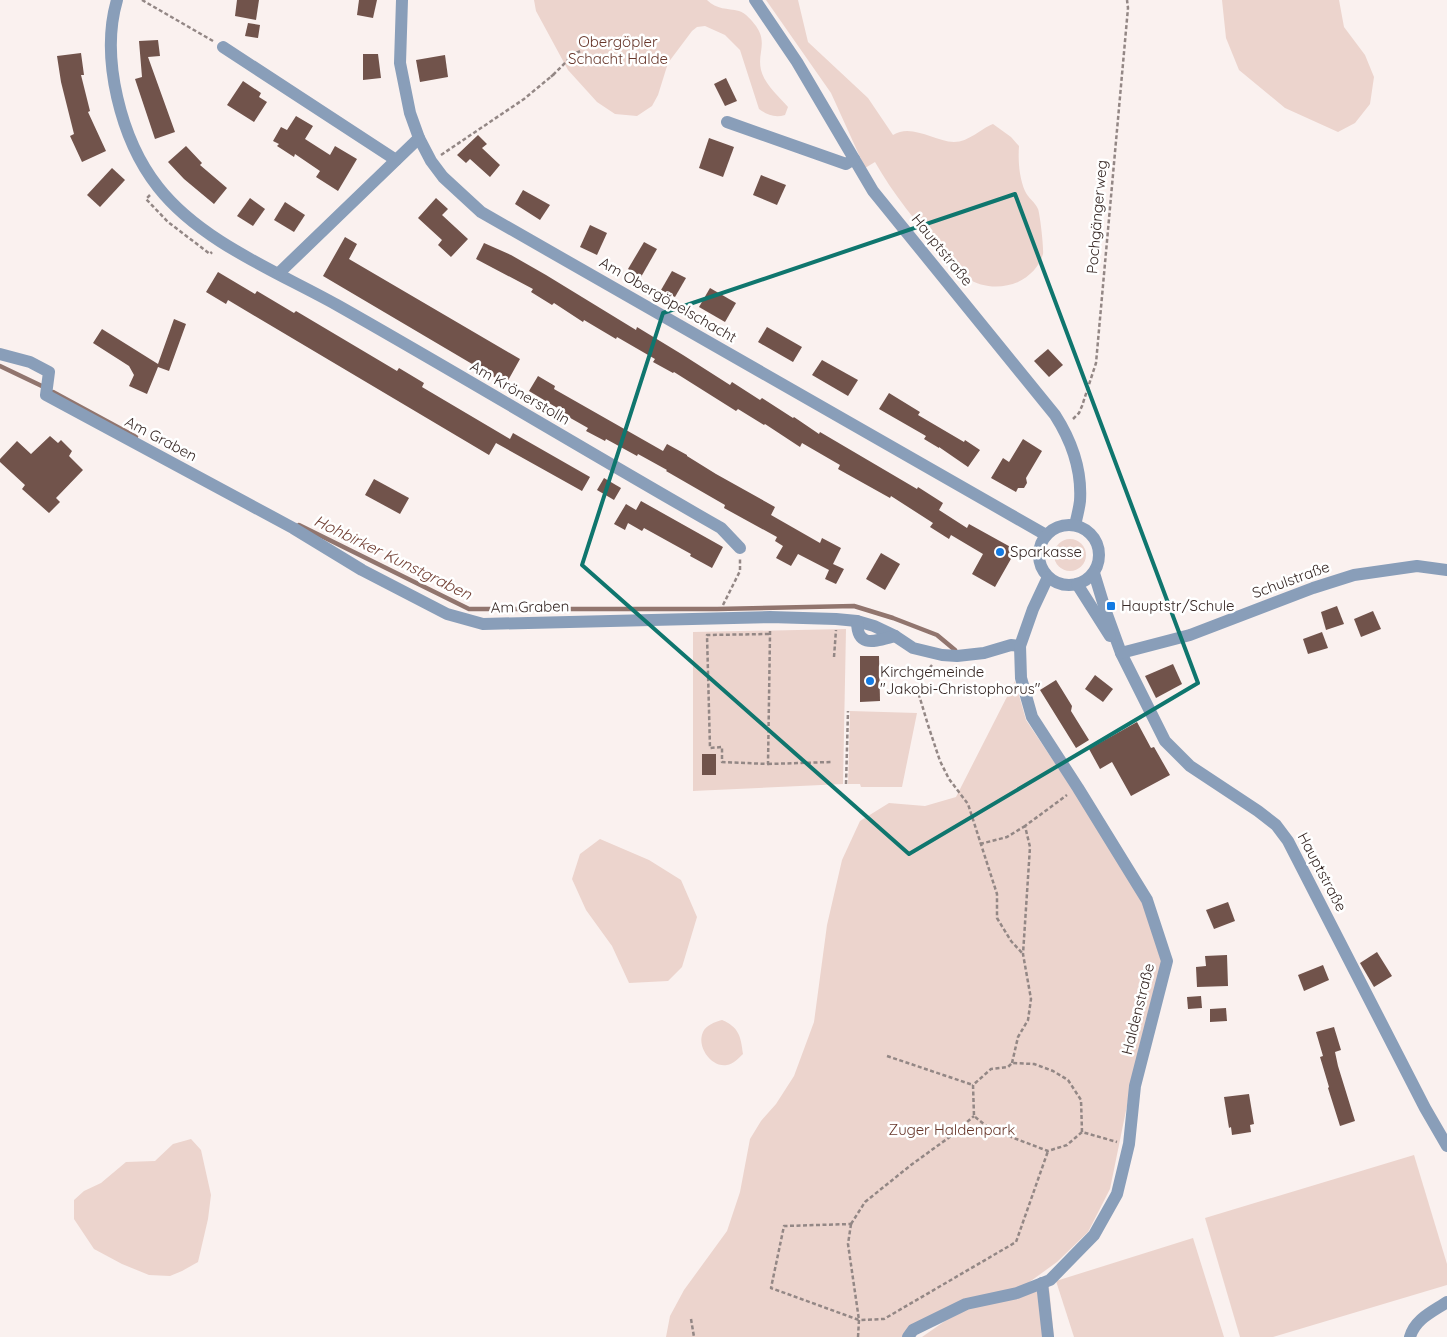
<svg xmlns="http://www.w3.org/2000/svg" width="1447" height="1337" font-family="Quicksand,sans-serif">
<style>
.green{fill:#ecd4cd}
.lines{fill:none;stroke-linecap:round;stroke-linejoin:round}
.stream{stroke:#91756e;stroke-width:4.5}
.building{fill:#71534b}
.path{stroke:#938785;stroke-width:2.5;stroke-dasharray:4 2.5;stroke-linecap:butt}
.minor{stroke:#899eb9;stroke-width:12}
.marked{fill:none;stroke:#0f766e;stroke-width:4;stroke-linejoin:round}
.poi-dot{fill:#137ae2;stroke:#fff;stroke-width:2}
.labels{text-anchor:middle;stroke-width:5;stroke-linejoin:round;paint-order:stroke}
.park-label{font-size:15px;fill:#67362a;stroke:#fff}
.street-label{font-size:15px;fill:#372825;stroke:#fff}
.poi-label{font-size:15px;fill:#372825;stroke:#fff;text-anchor:start}
.water-label{font-size:16px;font-style:italic;fill:#744236;stroke:#fff}
</style>
<rect width="100%" height="100%" fill="#faf1ef"/>
<g class="green">
<path d="M534,0H707C717,10 727,8 739,11C746,13 752,21 756,26C768,43 757,53 761,70C765,85 779,96 788,107L785,115C775,118 767,115 759,109L740,50L725,35L705,26L697,27L692,31L668,63L658,95L652,106L637,116L615,114L597,102L568,70L536,11Z"/>
<path d="M766,0H798L808,42L868,98L893,135C911,123 934,141 954,142C969,142 980,129 993,124L1011,137L1019,146C1018,160 1019,177 1025,191C1028,198 1035,202 1038,209C1040,214 1044,249 1043,254C1040,266 1029,277 1018,282C1002,289 982,288 967,278C958,271 948,260 941,251C917,223 893,194 875,162L865,168L831,93Z"/>
<polygon points="1222,0 1339,0 1344,27 1365,55 1374,77 1370,104 1355,123 1338,132 1285,108 1239,70 1226,38"/>
<circle cx="1070" cy="555" r="16"/>
<polygon points="846,629 843,784 693,791 693,632"/>
<polygon points="1015,681 1026,720 1073,790 1143,900 1162,962 1131,1086 1110,1189 1088,1232 1057,1262 1017,1291 966,1301 905,1337 666,1337 670,1316 684,1290 727,1231 740,1192 750,1139 761,1121 776,1104 794,1076 814,1022 827,925 842,860 860,821 889,803 925,806 956,797"/>
<polygon points="850,711 917,713 902,787 861,787 860,784 848,784"/>
<polygon points="600,839 649,860 681,880 697,917 682,967 668,981 629,983 612,946 586,910 572,879 580,854"/>
<path d="M722,1020C739,1027 741,1037 743,1054C739,1058 733,1064 727,1065C712,1068 696,1047 703,1032C706,1025 715,1022 722,1020Z"/>
<polygon points="191,1139 201,1150 211,1195 208,1219 198,1262 182,1271 170,1276 149,1275 122,1264 94,1249 74,1219 74,1200 84,1191 101,1183 126,1162 155,1161 173,1144"/>
<polygon points="1414,1155 1447,1264 1447,1285 1273,1337 1240,1337 1205,1218"/>
<polygon points="1193,1238 1224,1337 1074,1337 1056,1281"/>
<polygon points="1049,1287 1054,1337 922,1337 945,1321 968,1309"/>
</g>
<g class="lines">
<g class="stream">
<polyline points="0,366 46,388"/>
<polyline points="53,392 136,437"/>
<polyline points="299,525 469,609 717,609 854,606 893,618 937,635 955,650"/>
</g>
</g>
<g class="building">
<polygon points="237,0 259,0 256,20 235,16"/>
<polygon points="359,0 377,0 373,18 357,15"/>
<polygon points="248,23 260,25 258,38 245,36"/>
<polygon points="158,40 160,56 148,57 175,132 155,139 135,79 142,77 139,41"/>
<polygon points="81,53 84,75 81,75 90,111 88,112 106,151 82,162 70,136 74,134 61,82 57,56"/>
<polygon points="363,54 378,54 381,78 363,80"/>
<polygon points="445,55 448,77 420,82 416,60"/>
<polygon points="726,78 737,101 725,106 714,84"/>
<polygon points="243,81 261,93 259,97 267,102 254,122 227,105"/>
<polygon points="296,116 313,126 305,139 330,155 335,146 357,159 338,191 316,177 320,171 295,154 294,157 277,146 279,144 273,141 281,127 287,130"/>
<polygon points="478,135 487,144 482,148 500,165 490,177 470,159 466,163 457,155"/>
<polygon points="709,138 734,147 723,177 699,168"/>
<polygon points="186,146 202,163 200,165 227,188 214,204 184,179 168,162"/>
<polygon points="112,168 125,180 100,207 87,195"/>
<polygon points="761,175 786,185 777,205 753,195"/>
<polygon points="523,190 550,205 540,220 515,204"/>
<polygon points="250,198 265,209 253,226 237,216"/>
<polygon points="436,198 448,209 442,215 468,239 451,257 438,245 442,240 418,218"/>
<polygon points="285,202 305,215 294,232 274,220"/>
<polygon points="590,225 607,233 597,255 580,247"/>
<polygon points="345,237 357,244 349,259 520,359 506,384 323,276"/>
<polygon points="644,242 657,249 641,277 628,269"/>
<polygon points="484,243 511,255 546,275 636,330 637,327 683,355 730,385 732,382 760,400 762,398 793,418 794,417 819,434 820,432 917,489 918,487 943,503 939,510 967,528 969,524 1016,550 995,587 972,574 983,554 951,535 949,539 930,527 933,523 891,496 890,498 838,469 840,465 802,443 800,447 765,424 764,425 738,409 736,411 674,372 673,373 653,362 655,359 617,337 616,339 584,320 583,322 554,303 552,305 531,292 533,289 476,259"/>
<polygon points="672,271 686,278 675,297 661,290"/>
<polygon points="218,272 255,294 257,291 294,313 296,311 397,371 399,368 424,383 422,387 510,439 513,433 590,477 582,491 496,443 489,455 228,300 226,304 206,292"/>
<polygon points="710,288 736,303 725,322 699,307"/>
<polygon points="174,319 186,324 169,371 158,367 147,394 129,386 134,375 129,366 93,343 102,329 158,364"/>
<polygon points="767,327 802,347 793,362 758,342"/>
<polygon points="1048,349 1063,365 1049,377 1034,361"/>
<polygon points="822,360 858,380 848,396 812,375"/>
<polygon points="538,376 555,386 554,389 663,451 667,444 687,455 687,456 716,474 775,507 771,515 820,543 822,538 841,548 833,564 844,569 836,584 825,579 829,570 798,554 791,566 776,558 783,546 775,541 777,537 724,508 725,505 666,471 667,470 638,454 637,456 606,439 605,441 586,431 588,428 558,411 559,409 529,391"/>
<polygon points="889,393 920,412 918,415 964,442 965,440 980,450 968,467 939,447 939,448 924,439 926,436 879,409"/>
<polygon points="50,436 58,443 61,440 72,451 69,456 83,470 56,498 60,502 49,513 22,489 25,485 0,462 0,459 17,441 31,454"/>
<polygon points="1023,439 1042,451 1026,478 1027,483 1024,488 1018,488 1016,492 991,478 1003,458 1009,462"/>
<polygon points="604,478 621,488 614,500 597,490"/>
<polygon points="374,479 409,498 400,514 365,495"/>
<polygon points="641,501 723,547 712,568 690,556 691,554 644,528 642,531 628,523 625,530 614,524 626,504 636,510"/>
<polygon points="881,553 900,564 885,590 866,579"/>
<polygon points="1337,606 1344,624 1326,630 1321,612"/>
<polygon points="1373,611 1381,629 1361,637 1354,619"/>
<polygon points="1322,632 1328,648 1308,654 1303,639"/>
<polygon points="860,656 879,656 880,701 860,702"/>
<polygon points="1173,664 1182,684 1156,698 1145,676"/>
<polygon points="1095,675 1113,689 1103,702 1085,689"/>
<polygon points="1056,680 1072,706 1071,711 1089,740 1076,748 1040,690"/>
<polygon points="1137,722 1151,748 1154,747 1170,775 1131,796 1112,762 1100,769 1089,749"/>
<rect x="702" y="754" width="14" height="21"/>
<polygon points="1228,902 1235,921 1214,929 1206,910"/>
<polygon points="1377,952 1392,976 1374,987 1360,963"/>
<polygon points="1227,955 1228,986 1197,987 1196,967 1206,966 1205,956"/>
<polygon points="1323,965 1329,980 1304,991 1298,975"/>
<polygon points="1201,996 1202,1008 1188,1009 1187,997"/>
<polygon points="1226,1008 1227,1021 1210,1022 1210,1009"/>
<polygon points="1334,1027 1341,1050 1335,1052 1338,1066 1355,1121 1340,1126 1328,1088 1329,1087 1320,1057 1323,1056 1316,1032"/>
<polygon points="1249,1094 1254,1124 1250,1125 1251,1132 1232,1135 1231,1127 1229,1128 1224,1097"/>
</g>
<g class="lines">
<g class="path">
<polyline points="142,0 213,41"/>
<polyline points="553,75 575,53 581,51"/>
<polyline points="441,155 524,99 553,75 547,80"/>
<polyline points="150,195 146,199 168,222 210,254 212,252"/>
<polyline points="1073,419 1079,413 1082,406 1096,363 1128,8 1127,0"/>
<polyline points="723,605 740,571 740,559"/>
<polyline points="770,631 770,634 768,764 722,762 722,747 710,748 707,635 770,634"/>
<polyline points="834,657 836,630"/>
<polyline points="932,665 922,677 919,695 928,725 940,761 949,779 968,804 997,894 997,918 1011,941 1023,954"/>
<polyline points="768,764 831,762"/>
<polyline points="846,784 848,711"/>
<polyline points="980,844 1007,837 1025,826"/>
<polyline points="887,1056 973,1085"/>
<polyline points="1012,1063 1018,1037 1028,1020 1031,999 1023,954 1030,847 1025,826 1067,795"/>
<polyline points="1082,1132 1067,1145 1048,1151 990,1129 974,1116 973,1085 991,1069 1008,1067 1012,1063 1034,1064 1053,1071 1068,1080 1081,1100 1082,1132 1117,1142"/>
<polygon points="851,1224 848,1244 859,1320 771,1288 784,1226"/>
<polyline points="851,1224 865,1202 911,1165 951,1136 974,1116"/>
<polyline points="691,1319 694,1337"/>
<polyline points="858,1337 859,1320 884,1319 1016,1242 1048,1151"/>
</g>
<g class="minor">
<path d="M117,0C100,58 121,140 158,187C201,242 278,272 337,305C466,378 593,455 721,528L740,548"/>
<polyline points="402,0 400,63 410,113 419,138 431,161 443,177 481,212 1046,535"/>
<path d="M755,0L797,62L873,191L1055,415C1071,440 1082,470 1080,501C1079,509 1077,517 1075,525"/>
<polyline points="223,47 396,160"/>
<polyline points="727,122 846,164 854,159"/>
<polyline points="279,273 419,138"/>
<polyline points="0,354 30,362 49,372 46,395 293,528 362,570 447,614 483,624 770,617 836,619 857,621 874,626 895,636 913,648 942,655 957,656 984,653 1011,645 1020,646"/>
<circle cx="1069" cy="555" r="30"/>
<polyline points="1094,573 1105,609 1121,653 1165,741 1190,766 1258,811 1276,825 1288,841 1425,1108 1447,1146"/>
<polyline points="1077,584 1110,636"/>
<path d="M857,621C857,649 875,641 895,636"/>
<polyline points="1121,653 1190,635 1313,588 1354,575 1417,566 1447,570"/>
<polyline points="1042,1283 1048,1337"/>
<polyline points="908,1337 913,1330 966,1304 1017,1293 1050,1280 1094,1235 1117,1194 1129,1144 1135,1086 1167,961 1147,900 1078,788 1032,717 1021,678 1020,646 1033,609 1048,577"/>
<path d="M1410,1337C1415,1319 1432,1312 1447,1302"/>
</g>
</g>
<path class="marked" d="M1015,194L1198,683L909,854L582,565L663,313Z"/>
<g class="poi-dot">
<circle cx="1000" cy="552" r="5"/>
<rect x="1106" y="601" width="10" height="10" rx="2.5"/>
<circle cx="870" cy="681" r="5"/>
</g>
<g class="labels">
<g class="park-label">
<text x="618" y="47">Obergöpler<tspan x="618" dy="17">Schacht Halde</tspan></text>
<text x="952" y="1135">Zuger Haldenpark</text>
</g>
<g class="street-label">
<text transform="translate(1097 217) rotate(-85)" y="5">Pochgängerweg</text>
<text transform="translate(942 250) rotate(51)" y="5">Hauptstraße</text>
<text transform="translate(668 300) rotate(30)" y="5">Am Obergöpelschacht</text>
<text transform="translate(520 393) rotate(30)" y="5">Am Krönerstolln</text>
<text transform="translate(161 439) rotate(28)" y="5">Am Graben</text>
<text transform="translate(1291 580) rotate(-20)" y="5">Schulstraße</text>
<text transform="translate(530 607) rotate(-1)" y="5">Am Graben</text>
<text transform="translate(1322 872) rotate(62)" y="5">Hauptstraße</text>
<text transform="translate(1138 1009) rotate(-76)" y="5">Haldenstraße</text>
</g>
<g class="poi-label">
<text x="1010" y="557">Sparkasse</text>
<text x="1121" y="611">Hauptstr/Schule</text>
<text x="880" y="677">Kirchgemeinde<tspan x="880" dy="17">"Jakobi-Christophorus"</tspan></text>
</g>
<g class="water-label">
<text transform="translate(393 557) rotate(26)" y="6">Hohbirker Kunstgraben</text>
</g>
</g>
</svg>
